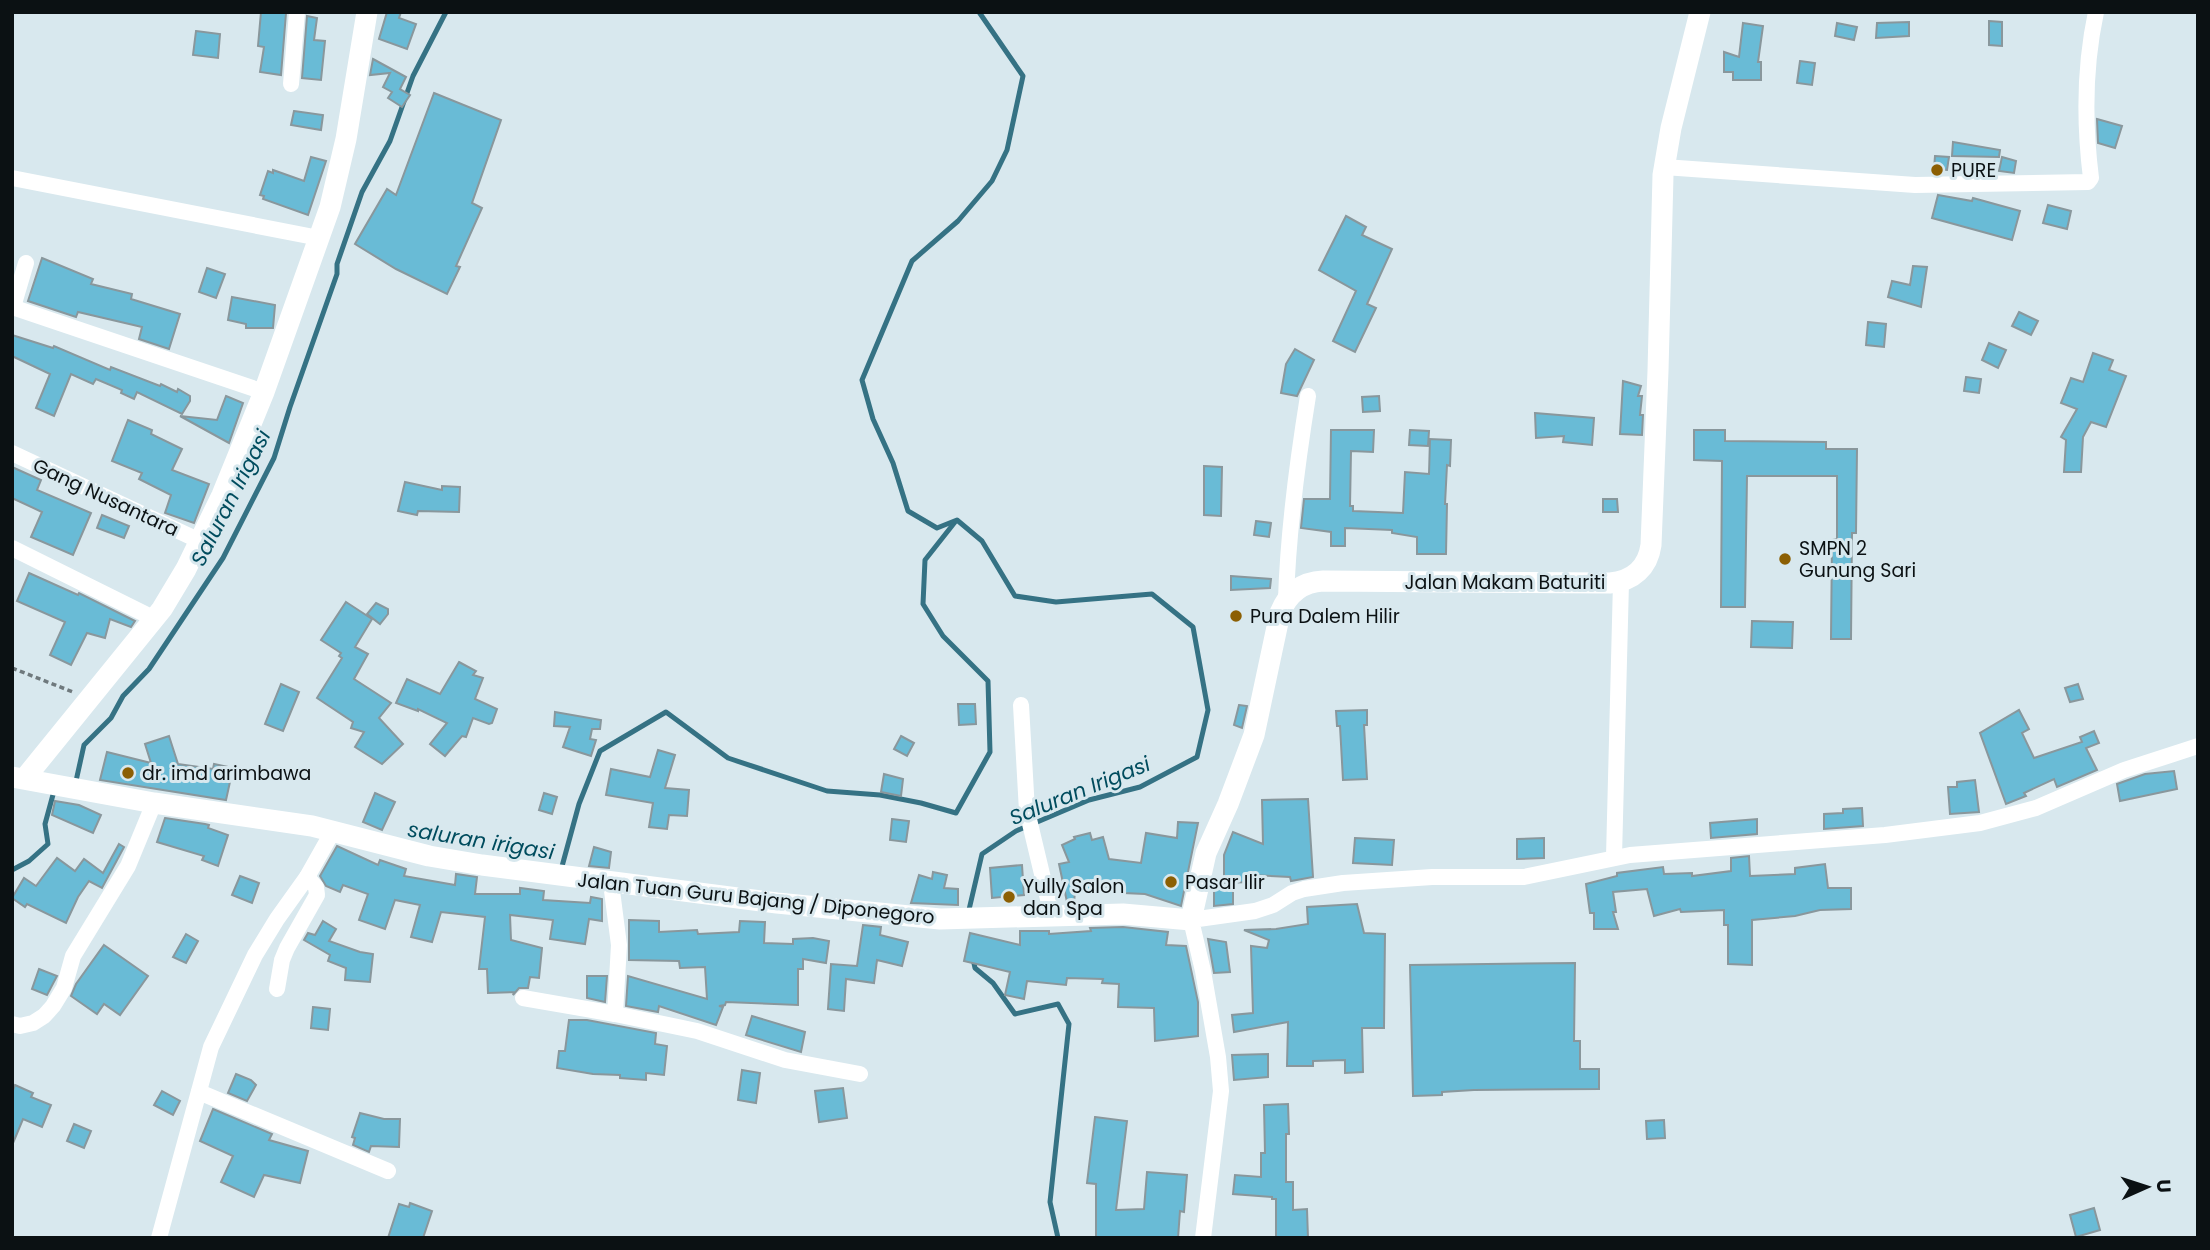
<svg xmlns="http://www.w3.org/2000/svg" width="2210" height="1250" font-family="Poppins,sans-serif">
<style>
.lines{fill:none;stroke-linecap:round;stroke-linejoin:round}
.stream{stroke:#357284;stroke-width:5}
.building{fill:#69bbd6;stroke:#89979c;stroke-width:2}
.path{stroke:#6f797d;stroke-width:3.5;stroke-dasharray:5 3.5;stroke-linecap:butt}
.minor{stroke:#fff;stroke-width:16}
.tertiary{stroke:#fff;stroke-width:21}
.poi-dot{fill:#8c5f03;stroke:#d8e8ee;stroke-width:2.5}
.labels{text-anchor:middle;stroke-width:6;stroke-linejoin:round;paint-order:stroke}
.poi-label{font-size:19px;fill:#0b1113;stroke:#d8e8ee;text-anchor:start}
.street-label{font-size:19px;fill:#0b1113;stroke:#d8e8ee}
.water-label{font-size:21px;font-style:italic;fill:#004c5e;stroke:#d8e8ee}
</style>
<rect width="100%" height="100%" fill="#d8e8ee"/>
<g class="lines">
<g class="stream">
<polyline points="73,783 76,781 84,745 111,718 123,696 149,669 223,558 274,458 290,407 337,274 337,264 362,192 390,141 413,76 446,12"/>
<polyline points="12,870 29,861 48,844 45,824 54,791"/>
<polyline points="561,870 579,804 600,751 666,712 728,758 827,791 880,795 921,803 956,813 990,752 988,681 943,636 923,604 925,560 955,522"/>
<polyline points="968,914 982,854 1016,831 1089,800 1140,787 1197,757 1208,710 1193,627 1152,594 1056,602 1015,596 982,541 957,520 937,528 908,511 893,463 873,419 862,380 912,261 958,221 992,181 1007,150 1023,76 979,12"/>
<polyline points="973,959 975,968 993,983 1015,1014 1058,1004 1069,1024 1050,1202 1058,1238"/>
</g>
</g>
<g class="building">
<polygon points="261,12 286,13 281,75 260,72 264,47 258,46"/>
<polygon points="387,12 401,12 399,18 416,24 407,49 379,39"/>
<polygon points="307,16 317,18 314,40 325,41 321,80 302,78"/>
<polygon points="1989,21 2002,22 2002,46 1989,45"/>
<polygon points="1909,22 1909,36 1876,38 1877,23"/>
<polygon points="1743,23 1763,26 1758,62 1761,62 1761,80 1733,80 1733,72 1724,72 1724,52 1739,57"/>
<polygon points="1837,23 1857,27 1854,40 1835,36"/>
<polygon points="196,31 220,34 218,58 193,55"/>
<polygon points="373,59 406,77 400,89 410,95 402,107 388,98 392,92 383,87 390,73 370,75"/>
<polygon points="1800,61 1815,63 1812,85 1797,83"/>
<polygon points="434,93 501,120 472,203 482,208 456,266 460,267 447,294 396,269 355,244 387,189 396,195"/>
<polygon points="294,111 323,115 321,130 291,125"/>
<polygon points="2097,119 2122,126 2115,148 2098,143"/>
<polygon points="1953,142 2000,150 1999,157 1952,156"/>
<polygon points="1935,156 1949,157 1947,170 1934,169"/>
<polygon points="311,157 326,161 308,215 263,199 264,196 260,195 268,171 273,173 273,170 304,181"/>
<polygon points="2002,157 2016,161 2014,173 1999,171"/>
<polygon points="1938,195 1972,201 1973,198 2020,211 2012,240 1932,218"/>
<polygon points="2048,205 2071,211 2067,229 2043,223"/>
<polygon points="1346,216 1366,227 1362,235 1392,249 1367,304 1376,308 1355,352 1333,341 1356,291 1319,270"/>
<polygon points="42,258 93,279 91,284 132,294 131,299 180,314 169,349 139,339 142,327 78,312 76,317 28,301"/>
<polygon points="1913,266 1927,267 1921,307 1888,297 1892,281 1910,285"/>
<polygon points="207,268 225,274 216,298 199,292"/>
<polygon points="232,297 275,305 273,328 246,328 246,324 228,320"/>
<polygon points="2019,312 2038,321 2031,335 2012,326"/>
<polygon points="1868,322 1886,324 1884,347 1866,345"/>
<polygon points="12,335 53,348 54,346 110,370 111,367 160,386 161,384 177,392 178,389 190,396 190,401 182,414 137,392 134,399 121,393 122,390 96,379 93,384 71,374 54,416 36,408 50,374 12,356"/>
<polygon points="1989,343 2006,350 1998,368 1982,360"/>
<polygon points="1295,349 1314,360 1297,396 1281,393 1286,364"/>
<polygon points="2093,353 2113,360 2109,370 2126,376 2106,427 2091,422 2083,437 2081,472 2064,472 2066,440 2061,437 2077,409 2061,403 2071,378 2083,382"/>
<polygon points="1966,377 1981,379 1979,393 1964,391"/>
<polygon points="1623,381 1641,386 1638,396 1642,396 1640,415 1643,415 1642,435 1620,434"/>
<polygon points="226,396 243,403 229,443 180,416 217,420"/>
<polygon points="1379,396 1380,411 1363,412 1362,397"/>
<polygon points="1535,413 1594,418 1592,445 1563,442 1564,436 1536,438"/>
<polygon points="128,420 152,430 151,434 182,449 172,470 209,484 194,523 165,513 171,495 139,479 142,473 112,461"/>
<polygon points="1331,430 1374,430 1373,452 1351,451 1350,506 1353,506 1353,511 1403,513 1405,472 1429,474 1430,439 1451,440 1450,466 1447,465 1445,504 1447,504 1446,554 1417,554 1417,537 1392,533 1392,530 1345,528 1345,546 1331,546 1331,532 1301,528 1304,499 1330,499"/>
<polygon points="1410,430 1429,431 1428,446 1409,445"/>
<polygon points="1694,430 1725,430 1725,441 1826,442 1826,449 1857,449 1856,533 1852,533 1851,639 1831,639 1832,539 1837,539 1837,476 1747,476 1745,607 1721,607 1722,461 1694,460"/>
<polygon points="1204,466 1222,467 1221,516 1204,515"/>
<polygon points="12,467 41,480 37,490 91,513 73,555 31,537 42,512 12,498"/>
<polygon points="405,482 442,490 442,486 460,487 459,512 418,511 417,515 398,511"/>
<polygon points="1603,499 1617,499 1618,512 1603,512"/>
<polygon points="102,515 129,526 124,538 97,528"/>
<polygon points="1256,521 1271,523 1269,537 1254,535"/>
<polygon points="29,573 78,595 79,593 135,621 131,627 110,619 105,638 87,633 71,665 50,655 65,622 17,601"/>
<polygon points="1231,576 1271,579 1270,588 1231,590"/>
<polygon points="346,602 372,619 355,647 368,654 354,679 391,703 379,718 403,744 382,764 355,747 364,732 351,728 353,722 317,698 342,658 339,656 341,653 321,640"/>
<polygon points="376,603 388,609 388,614 380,624 367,614"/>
<polygon points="1752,621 1793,622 1792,648 1751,647"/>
<polygon points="459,662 476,671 473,675 483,678 475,699 497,709 492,723 489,724 473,718 466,737 462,736 445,756 430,744 447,723 418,709 418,711 396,703 407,679 440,694"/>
<polygon points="281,684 299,692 283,731 265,724"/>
<polygon points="2078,684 2083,699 2070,702 2065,688"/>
<polygon points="958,704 975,704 976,724 959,725"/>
<polygon points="1239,705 1247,706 1242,728 1234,725"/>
<polygon points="1367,710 1367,725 1364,725 1367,779 1343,780 1340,726 1337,726 1336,711"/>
<polygon points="2019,710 2029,729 2022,733 2034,758 2082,742 2080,737 2094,731 2099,743 2086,748 2097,770 2057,787 2054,779 2024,793 2026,796 2006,804 1980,733"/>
<polygon points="555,712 601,720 600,729 592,729 590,739 596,740 591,756 563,747 570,727 554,726"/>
<polygon points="169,736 178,764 213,769 214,764 233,768 226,800 100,780 107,752 151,763 145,744"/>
<polygon points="901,736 914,743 907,756 894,749"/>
<polygon points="658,750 675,755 665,788 689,790 687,816 669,815 667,829 649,827 653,803 606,795 611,769 650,777"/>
<polygon points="2174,771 2177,789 2120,801 2117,784 2145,774"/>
<polygon points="884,774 903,779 901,796 881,792"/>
<polygon points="1975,780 1979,812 1950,814 1948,787 1957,787 1957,782"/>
<polygon points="375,793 395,802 382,830 363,822"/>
<polygon points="544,793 557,797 552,814 539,810"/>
<polygon points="1308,799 1313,877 1291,881 1290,877 1249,875 1249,882 1224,883 1224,855 1233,832 1263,844 1262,800"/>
<polygon points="55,801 79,805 101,815 93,833 52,815"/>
<polygon points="1862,808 1863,826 1824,829 1824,814 1843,813 1843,809"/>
<polygon points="165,818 205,824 209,825 208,828 228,835 218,866 202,860 204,856 157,842"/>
<polygon points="892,819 909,821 906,842 890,840"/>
<polygon points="1757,819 1757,834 1711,838 1710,823"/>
<polygon points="1178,822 1198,823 1181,906 1145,894 1124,893 1124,886 1094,887 1094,891 1075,892 1074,902 1067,902 1059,864 1069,862 1062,845 1075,839 1074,837 1090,833 1092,840 1103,837 1109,859 1141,863 1146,833 1177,838"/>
<polygon points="1355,838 1394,840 1392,865 1353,863"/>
<polygon points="1544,838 1544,858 1517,859 1517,839"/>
<polygon points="119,844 124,847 102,888 89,881 78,897 66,923 27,904 25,907 12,898 24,878 36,886 57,858 75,871 84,859 103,873"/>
<polygon points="337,846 378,865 380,860 406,869 404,876 455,885 456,874 477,877 475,894 520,894 520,888 544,891 543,900 590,903 591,897 602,899 602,921 589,919 585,944 550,939 553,920 510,915 511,940 542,948 539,978 530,977 528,988 519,988 513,995 514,992 488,993 487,969 479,969 485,917 441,912 432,942 411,937 420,905 395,900 385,929 359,920 368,894 343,885 340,892 326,886 320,876"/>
<polygon points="594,847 611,852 609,868 589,866"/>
<polygon points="1749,856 1750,876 1795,874 1795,868 1825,864 1828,888 1851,888 1851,909 1820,910 1795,916 1752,920 1752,965 1728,964 1728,925 1724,925 1724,910 1681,912 1680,909 1654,916 1647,889 1613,892 1616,912 1613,912 1618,929 1594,929 1594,913 1590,913 1586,884 1617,876 1617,873 1663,867 1664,874 1692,873 1692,876 1731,871 1731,858"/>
<polygon points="1022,865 1024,895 992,898 990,868"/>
<polygon points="933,872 947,875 944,888 958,889 958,905 911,903 919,875 932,879"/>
<polygon points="240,876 259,883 252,903 232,895"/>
<polygon points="1214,886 1233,886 1233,904 1214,906"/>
<polygon points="1357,904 1364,933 1385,934 1384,1028 1362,1028 1363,1072 1345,1073 1345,1060 1313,1061 1313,1066 1287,1066 1288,1022 1234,1032 1232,1015 1253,1013 1251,946 1267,948 1269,940 1244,930 1276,929 1308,924 1307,907"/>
<polygon points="629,920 659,921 659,932 697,930 698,934 739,932 740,921 765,922 764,943 793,944 793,939 813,938 829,941 826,963 803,959 803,969 798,969 798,1005 726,1002 725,1005 719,1006 723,1007 716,1025 659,1006 658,1012 626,1006 628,976 707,999 705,967 680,968 679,961 629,960"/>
<polygon points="323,921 336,929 329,941 360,952 373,954 370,982 345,980 346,968 328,961 330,955 304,940 308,933 315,935"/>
<polygon points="863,925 881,927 880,935 908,942 902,966 877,960 874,983 846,979 844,1011 828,1009 831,964 857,966"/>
<polygon points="1123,927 1168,932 1166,945 1186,946 1198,1002 1198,1036 1155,1041 1154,1008 1118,1007 1119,984 1102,983 1103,979 1067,978 1066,985 1027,981 1024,999 1005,995 1010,972 964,961 970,933 1020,945 1020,931 1049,931 1049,934 1091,931 1090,928"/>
<polygon points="186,934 198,941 186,963 173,957"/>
<polygon points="1208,939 1226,942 1230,972 1214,973"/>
<polygon points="104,945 148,976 120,1015 104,1004 97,1014 71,996 76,984"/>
<polygon points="1575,963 1574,1041 1580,1041 1580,1069 1599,1069 1599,1089 1474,1090 1442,1092 1442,1095 1413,1096 1410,965"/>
<polygon points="39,969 57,976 47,995 32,989"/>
<polygon points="587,976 607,976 605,1002 587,998"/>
<polygon points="313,1007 330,1009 328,1030 311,1028"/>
<polygon points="752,1016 805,1032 801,1052 746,1035"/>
<polygon points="569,1020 587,1020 656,1033 655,1044 667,1046 664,1075 646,1073 646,1080 620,1078 620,1075 593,1074 557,1068 559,1051 565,1051"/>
<polygon points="1268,1054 1268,1077 1234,1080 1232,1055"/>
<polygon points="742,1070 760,1073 756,1103 738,1100"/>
<polygon points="236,1074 251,1080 256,1085 247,1101 228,1093"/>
<polygon points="15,1085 33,1093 31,1097 51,1105 42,1127 23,1119 13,1143 12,1093"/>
<polygon points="843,1088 847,1118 819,1122 815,1091"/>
<polygon points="162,1091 180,1101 173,1115 154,1105"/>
<polygon points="1288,1104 1289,1134 1286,1134 1286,1182 1293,1182 1293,1210 1307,1209 1308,1238 1276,1238 1276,1199 1272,1199 1272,1197 1233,1194 1235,1175 1261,1177 1261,1153 1265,1153 1264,1105"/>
<polygon points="213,1109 272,1134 269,1140 308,1151 300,1183 264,1175 254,1197 221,1182 233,1156 200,1141"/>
<polygon points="360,1113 384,1119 400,1119 399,1147 371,1146 369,1152 353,1145 355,1138 352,1137"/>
<polygon points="1095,1117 1127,1121 1116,1210 1144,1209 1147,1172 1187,1175 1184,1212 1180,1211 1178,1238 1096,1238 1096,1184 1087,1183"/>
<polygon points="1664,1120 1665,1138 1647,1139 1646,1121"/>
<polygon points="74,1124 91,1131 84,1148 67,1141"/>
<polygon points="410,1203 432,1211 423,1238 388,1238 399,1204 409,1207"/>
<polygon points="2094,1208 2100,1230 2076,1237 2070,1215"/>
</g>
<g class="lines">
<polyline class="path" points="12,668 73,692"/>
<g class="minor">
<polyline points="291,84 297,12"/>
<path d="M1664,167L1915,185L2088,182L2091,178C2084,122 2084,68 2096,12"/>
<polyline points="12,178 319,238"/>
<polyline points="12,307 264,392"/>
<polyline points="13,307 26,263"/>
<polyline points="12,453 200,541"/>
<polyline points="12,548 155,619"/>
<path d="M1286,600C1288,531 1297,464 1308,396"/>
<polyline points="1021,705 1027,811 1052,916"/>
<polyline points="1614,857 1621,582"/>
<polyline points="611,883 619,945 615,1014 697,1031 785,1060 860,1074"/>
<polyline points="277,989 282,960 287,948 317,895 316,887 307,877"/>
<polyline points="523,998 615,1014"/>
<polyline points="12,1024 20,1026 33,1023 44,1016 53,1006 64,988 73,956 128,866 154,803"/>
<polyline points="199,1092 388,1171"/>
<polyline points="159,1238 211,1047 255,955 277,919 307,877 333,831"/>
<polyline points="1203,1238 1221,1091 1218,1057 1203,971 1191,920 1255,911 1273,905 1292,893 1304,889 1343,883 1432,877 1524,877 1630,855 1885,835 1980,823 2036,808 2124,770 2198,746"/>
</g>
<g class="tertiary">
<path d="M12,777L154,803L312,826L429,856L482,865L777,903L940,919L1123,914L1191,920L1206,853L1228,804L1254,735L1280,613C1288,593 1302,582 1323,581L1610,583C1633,581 1648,567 1651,545L1658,371L1663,175L1671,128L1700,12"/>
<polyline points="25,778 162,609 186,569 222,495 264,392 330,207 346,139 367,12"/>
</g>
</g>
<g class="poi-dot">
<circle cx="1937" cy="170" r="7"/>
<circle cx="1785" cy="559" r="7"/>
<circle cx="1236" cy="616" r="7"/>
<circle cx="128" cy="773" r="7"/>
<circle cx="1171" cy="882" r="7"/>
<circle cx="1009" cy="897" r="7"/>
</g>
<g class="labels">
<g class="poi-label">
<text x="1951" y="177">PURE</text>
<text x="1799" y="555">SMPN 2<tspan x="1799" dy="22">Gunung Sari</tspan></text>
<text x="1250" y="623">Pura Dalem Hilir</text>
<text x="142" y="780">dr. imd arimbawa</text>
<text x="1185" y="889">Pasar Ilir</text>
<text x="1023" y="893">Yully Salon<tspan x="1023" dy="22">dan Spa</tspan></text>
</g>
<g class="street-label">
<text transform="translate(106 497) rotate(25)" y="7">Gang Nusantara</text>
<text x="1505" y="589">Jalan Makam Baturiti</text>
<text transform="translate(756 898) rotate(6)" y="7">Jalan Tuan Guru Bajang / Diponegoro</text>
</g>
<g class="water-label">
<text transform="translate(231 498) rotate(-63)" y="7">Saluran Irigasi</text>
<text transform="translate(1080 791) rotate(-22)" y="7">Saluran Irigasi</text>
<text transform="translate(481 841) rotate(9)" y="7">saluran irigasi</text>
</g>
</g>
<rect width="2210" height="1250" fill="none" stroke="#0b1113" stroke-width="28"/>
<g transform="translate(2147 1187) rotate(87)" stroke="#d8e8ee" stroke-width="5" paint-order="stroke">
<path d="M0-5L12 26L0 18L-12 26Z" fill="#0b1113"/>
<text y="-10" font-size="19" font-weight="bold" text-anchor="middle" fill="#0b1113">U</text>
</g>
</svg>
